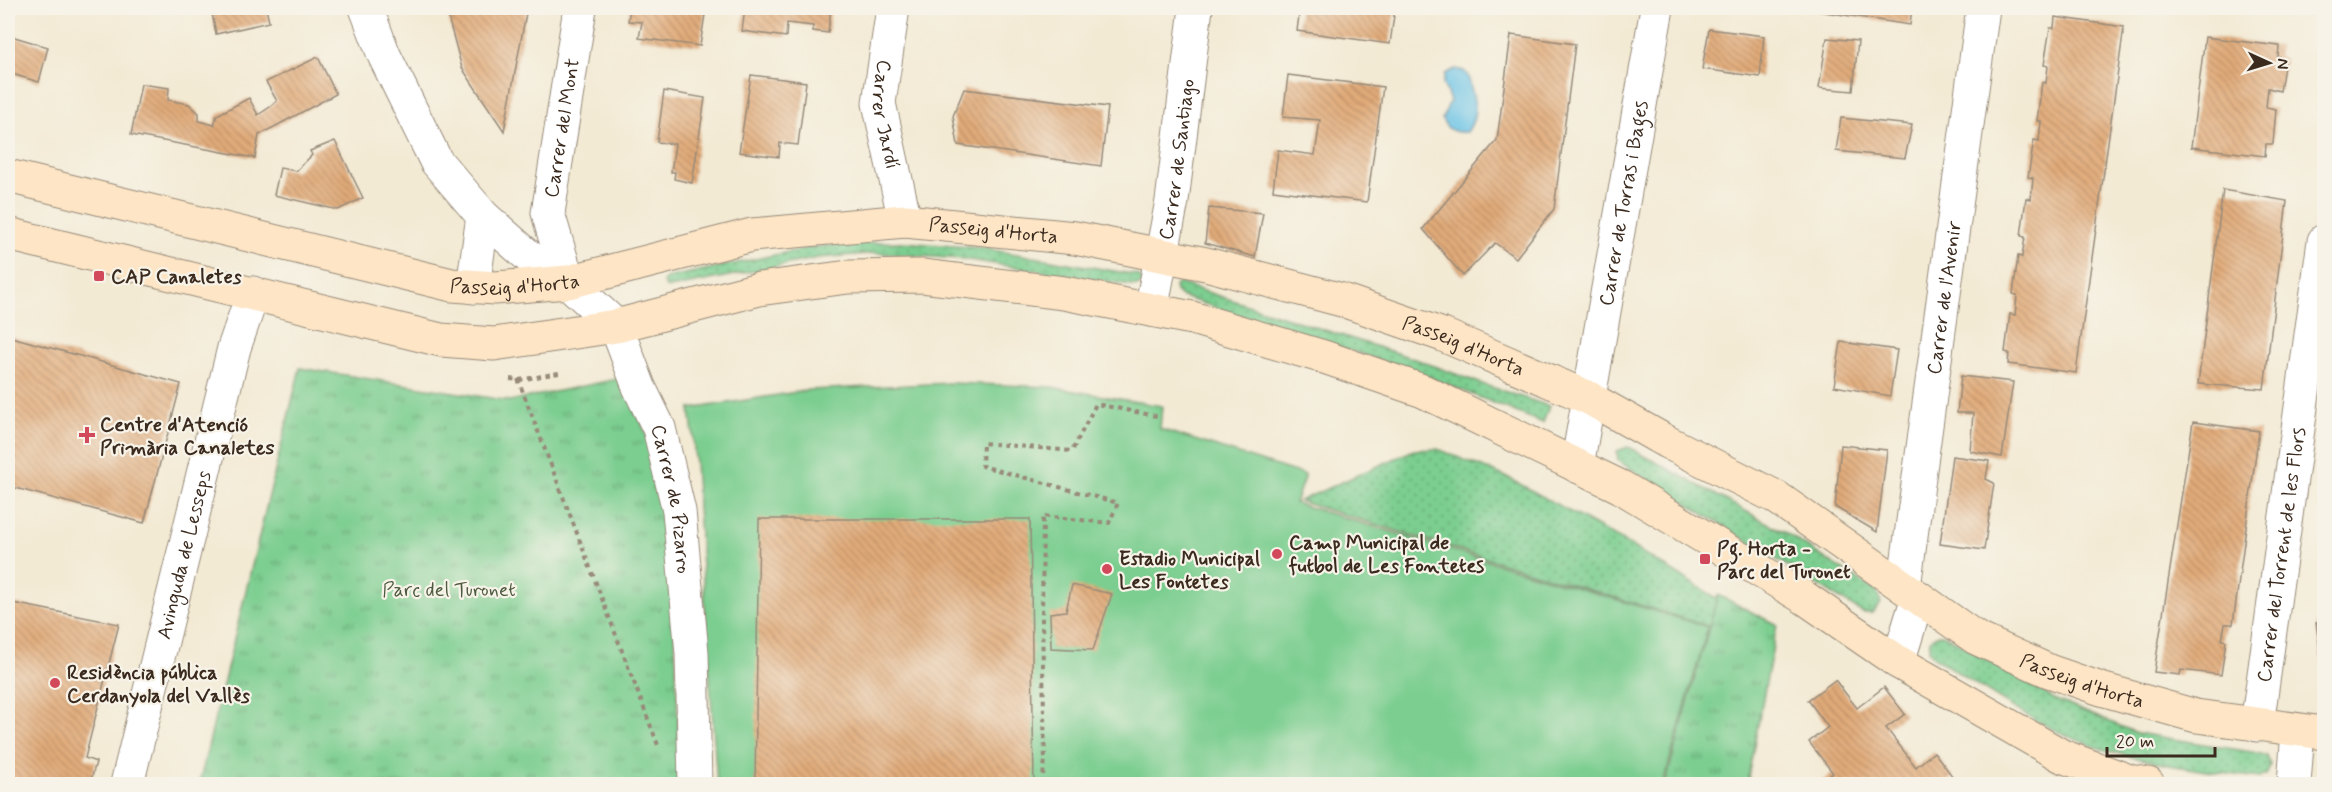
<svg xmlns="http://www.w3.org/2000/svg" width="2332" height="792" font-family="Mynerve,sans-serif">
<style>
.grass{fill:url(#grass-dots);stroke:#5c7c57;stroke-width:1.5}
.park{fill:url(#park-tufts);stroke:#5c7c57;stroke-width:1.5}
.pitch{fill:#7cce90;stroke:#5c7c57;stroke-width:1.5}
.water{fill:#69c3e7;stroke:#527682;stroke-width:1.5}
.building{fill:url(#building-back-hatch)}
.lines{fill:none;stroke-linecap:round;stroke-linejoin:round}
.street-casing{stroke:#978a79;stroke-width:35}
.secondary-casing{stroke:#978a79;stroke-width:35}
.path{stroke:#978a79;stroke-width:4;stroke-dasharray:4.5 4.5;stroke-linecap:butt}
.street{stroke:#fff;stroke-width:33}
.secondary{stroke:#fde5c5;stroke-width:33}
.poi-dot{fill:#d1495b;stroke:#f7f3e8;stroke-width:2}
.labels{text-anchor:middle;stroke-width:4.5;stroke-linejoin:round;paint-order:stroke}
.street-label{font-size:20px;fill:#3b2a1e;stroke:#f7f3e8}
.poi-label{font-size:20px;font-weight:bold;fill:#3b2a1e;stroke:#f7f3e8;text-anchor:start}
.park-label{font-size:20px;fill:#4e5b40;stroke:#f7f3e8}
</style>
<defs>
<pattern id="grass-dots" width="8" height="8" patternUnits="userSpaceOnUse" patternTransform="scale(1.5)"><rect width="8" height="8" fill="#7cce90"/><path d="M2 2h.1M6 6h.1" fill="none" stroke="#67a775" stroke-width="1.8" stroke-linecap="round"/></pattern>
<pattern id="park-tufts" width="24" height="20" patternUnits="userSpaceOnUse" patternTransform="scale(1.5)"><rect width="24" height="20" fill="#7cce90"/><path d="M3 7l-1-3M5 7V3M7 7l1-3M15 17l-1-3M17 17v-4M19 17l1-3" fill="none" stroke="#67a775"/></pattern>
<pattern id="building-back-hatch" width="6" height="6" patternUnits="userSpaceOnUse" patternTransform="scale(1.5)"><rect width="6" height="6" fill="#e1ab79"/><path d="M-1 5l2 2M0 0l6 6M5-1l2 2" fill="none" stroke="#b88b63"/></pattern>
</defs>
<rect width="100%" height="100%" fill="#f7f3e8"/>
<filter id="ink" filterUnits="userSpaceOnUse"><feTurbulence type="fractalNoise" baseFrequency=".0167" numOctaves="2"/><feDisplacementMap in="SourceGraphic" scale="12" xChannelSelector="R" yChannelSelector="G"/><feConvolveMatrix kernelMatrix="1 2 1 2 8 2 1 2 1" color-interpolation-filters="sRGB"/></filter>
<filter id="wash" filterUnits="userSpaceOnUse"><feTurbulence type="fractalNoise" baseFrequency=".008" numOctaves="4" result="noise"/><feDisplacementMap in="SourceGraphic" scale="24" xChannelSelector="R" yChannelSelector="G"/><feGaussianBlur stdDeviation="1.35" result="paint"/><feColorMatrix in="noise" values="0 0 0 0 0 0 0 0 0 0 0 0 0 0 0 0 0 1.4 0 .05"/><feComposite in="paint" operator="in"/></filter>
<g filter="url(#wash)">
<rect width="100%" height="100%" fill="#f3ead4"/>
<g class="grass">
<polygon points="901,242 982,248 1137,275 1142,279 1142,284 1137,286 963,259 876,253 818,258 670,288 666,287 663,282 666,278 813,247 854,243"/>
<polygon points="1179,283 1418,360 1485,385 1549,406 1543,423 1414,371 1180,296 1176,292 1175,286"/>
<polygon points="1628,447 1784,532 1877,592 1881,603 1872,613 1863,613 1618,461 1617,451"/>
<polygon points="1437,449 1509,478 1621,540 1730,606 1724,631 1299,501 1414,450"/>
<path d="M1943,634L2056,700L2137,733L2258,753L2267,756L2270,765L2267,774L2260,778C2206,771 2154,765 2102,749C2041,730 1987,691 1934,657L1929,650L1930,640L1936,635Z"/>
</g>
<g class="park">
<polygon points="300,368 510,401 622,378 655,454 674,608 680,784 199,784"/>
<polygon points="1718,595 1777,625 1748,777 1754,784 1665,784"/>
</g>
<polygon class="pitch" points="950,383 1051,387 1162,406 1160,429 1305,475 1295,503 1708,627 1663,784 717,784 693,434 690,409 809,390"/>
<path class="water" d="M1455,69L1464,71L1468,76C1473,96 1481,113 1467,132C1456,133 1447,131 1442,119L1450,101L1443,83L1445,74Z"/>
<g id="blocks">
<g class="building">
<polygon points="211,8 266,8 269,22 216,34"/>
<polygon points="449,8 527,8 504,131 462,68 449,21"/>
<polygon points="630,8 706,8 700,46 639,38 642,22 628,21"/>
<polygon points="745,8 831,8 828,33 813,31 813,26 787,23 786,37 742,31"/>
<polygon points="1300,8 1395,8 1390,44 1297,31"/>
<polygon points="1798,8 1912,8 1910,25"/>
<polygon points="2055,17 2124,27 2076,373 2008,364 2009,353 2005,352 2010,314 2015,315 2017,295 2013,294 2018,256 2022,257 2025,237 2021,236 2026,198 2031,199 2033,178 2028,177 2034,140 2039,141 2041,121 2037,121 2042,82 2046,83 2048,66 2044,65 2050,28 2054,28"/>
<polygon points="1709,29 1764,36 1760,77 1702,69"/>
<polygon points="8,35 48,47 39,82 8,73"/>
<polygon points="1511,35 1575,44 1554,209 1516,258 1495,243 1463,276 1423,229 1497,140"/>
<polygon points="2205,37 2279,46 2278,57 2285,60 2280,91 2268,88 2266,107 2276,109 2273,144 2266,144 2265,156 2191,147"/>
<polygon points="1827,38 1858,41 1853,91 1819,88"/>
<polygon points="318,57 336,94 259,135 255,158 131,135 141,84 169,88 168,100 189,104 199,113 199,121 214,125 217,115 249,98 258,115 270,107 277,101 266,82"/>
<polygon points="751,75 806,82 798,145 780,143 779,157 739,152"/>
<polygon points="1288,75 1383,87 1367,202 1273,190 1278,150 1315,155 1320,120 1283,117"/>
<polygon points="964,89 1108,107 1101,166 958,145 953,116"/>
<polygon points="664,91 705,98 692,183 674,179 675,172 671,172 675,144 657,142"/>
<polygon points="1841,118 1912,125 1905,158 1836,151"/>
<polygon points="335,141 363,198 338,210 274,195 280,168 296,171 312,155 310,151"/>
<polygon points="2223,190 2287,201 2264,389 2198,384"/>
<polygon points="1209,208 1263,213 1255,257 1205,243"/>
<polygon points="8,336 181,384 144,523 8,486"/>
<polygon points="1841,342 1897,350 1890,396 1834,386"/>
<polygon points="1961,376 2013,382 2002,457 1970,451 1973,413 1957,413"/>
<polygon points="2193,422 2259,431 2233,624 2225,624 2222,640 2226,641 2221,675 2181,670 2180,675 2154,672"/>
<polygon points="1841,445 1887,450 1877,532 1835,507"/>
<polygon points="1952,456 1989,461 1986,479 1994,483 1984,550 1940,544"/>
<polygon points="759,519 1030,519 1034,784 755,784"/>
<polygon points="1072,585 1112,594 1093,650 1051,648 1050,613 1066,611"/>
<polygon points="8,602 119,624 85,758 96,762 90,784 8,784"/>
<polygon points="2324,622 2324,670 2323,670 2316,623"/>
<polygon points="1835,680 1857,708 1884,687 1905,714 1886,728 1916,767 1934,752 1953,777 1944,784 1818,784 1833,773 1809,742 1828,727 1808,700"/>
</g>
</g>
</g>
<g filter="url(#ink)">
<use href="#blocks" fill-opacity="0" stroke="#978a79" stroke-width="1.5"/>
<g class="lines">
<g class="street-casing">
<g id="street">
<path id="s1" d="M366,8L384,55L436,161L483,216L535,262L568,282L616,326L639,387L659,428L679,511L692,653L695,784"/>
<path id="s2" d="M893,8L879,103L905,221"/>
<path id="s3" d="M568,282L548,213L580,8"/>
<polyline points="473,287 483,216"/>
<path id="s4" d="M1151,310L1172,201L1196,8"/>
<path id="s5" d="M1577,466L1657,8"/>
<path id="s6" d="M1904,587L1983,8"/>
<polyline points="1898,662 1918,597"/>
<path id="s7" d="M2257,725L2324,241"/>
<path id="s8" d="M127,784L234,348L253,293"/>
<polyline points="2294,784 2298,731"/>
</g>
</g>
<g class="secondary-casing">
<g id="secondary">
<path id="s9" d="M8,176L452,285L495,288L568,282L752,235L905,221L1075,238L1206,264L1342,300L1443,335L1589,398L1667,442L1776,497L1976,638L2049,671L2101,689L2196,716L2324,733"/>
<polyline points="8,234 441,340 494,344 616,326 759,289 848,277 922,276 1064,293 1192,318 1324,357 1423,391 1621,487 1805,598 1898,662 2062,756 2129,781 2148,784"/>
</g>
</g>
<g class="path">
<polyline points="510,379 519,380 559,373"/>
<polyline points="518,379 658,745"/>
<polyline points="1042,784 1045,760 1042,621 1043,516 1109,523 1118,503 982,466 983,443 1072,451 1096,404 1161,417"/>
</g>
<use href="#street" class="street"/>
<use href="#secondary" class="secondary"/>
</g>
</g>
<g class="poi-dot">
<rect x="93" y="270" width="12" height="12" rx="3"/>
<path d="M84 426h6v6h6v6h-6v6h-6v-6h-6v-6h6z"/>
<circle cx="1277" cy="554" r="6"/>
<rect x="1699" y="553" width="12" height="12" rx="3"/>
<circle cx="1107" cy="569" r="6"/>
<circle cx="55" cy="683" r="6"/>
</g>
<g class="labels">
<g class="street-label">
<text dy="7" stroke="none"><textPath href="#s2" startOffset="108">Carrer Jardí</textPath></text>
<text dy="7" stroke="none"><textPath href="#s3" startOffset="158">Carrer del Mont</textPath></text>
<text dy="7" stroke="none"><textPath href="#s4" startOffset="153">Carrer de Santiago</textPath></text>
<text dy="7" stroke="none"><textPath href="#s5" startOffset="267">Carrer de Torras i Bages</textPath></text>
<text dy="7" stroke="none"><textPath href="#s9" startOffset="1006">Passeig d'Horta</textPath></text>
<text dy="7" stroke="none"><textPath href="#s9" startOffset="520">Passeig d'Horta</textPath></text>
<text dy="7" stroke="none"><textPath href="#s6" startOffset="292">Carrer de l'Avenir</textPath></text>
<text dy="7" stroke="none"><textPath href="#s9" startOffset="1492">Passeig d'Horta</textPath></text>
<text dy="7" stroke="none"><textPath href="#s1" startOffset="597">Carrer de Pizarro</textPath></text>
<text dy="7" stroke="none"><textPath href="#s7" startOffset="172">Carrer del Torrent de les Flors</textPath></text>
<text dy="7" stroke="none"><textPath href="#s8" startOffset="236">Avinguda de Lesseps</textPath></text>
<text dy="7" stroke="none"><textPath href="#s9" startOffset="2199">Passeig d'Horta</textPath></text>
</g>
<g class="poi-label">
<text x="111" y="283">CAP Canaletes</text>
<text x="100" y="431">Centre d'Atenció<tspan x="100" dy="23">Primària Canaletes</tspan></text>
<text x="1289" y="549">Camp Municipal de<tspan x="1289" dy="23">futbol de Les Fontetes</tspan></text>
<text x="1717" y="555">Pg. Horta -<tspan x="1717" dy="23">Parc del Turonet</tspan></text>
<text x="1119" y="565">Estadio Municipal<tspan x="1119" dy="23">Les Fontetes</tspan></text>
<text x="67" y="679">Residència pública<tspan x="67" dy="23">Cerdanyola del Vallès</tspan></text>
</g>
<g class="park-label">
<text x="449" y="596">Parc del Turonet</text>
</g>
</g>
<rect width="2332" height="792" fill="none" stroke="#f7f3e8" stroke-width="30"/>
<g transform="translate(2269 63) rotate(94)" stroke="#f7f3e8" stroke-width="4.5" paint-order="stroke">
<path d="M0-4.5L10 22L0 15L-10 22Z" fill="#3b2a1e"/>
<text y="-9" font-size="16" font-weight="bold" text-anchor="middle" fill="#3b2a1e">N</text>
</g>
<path d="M2107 747v9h108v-9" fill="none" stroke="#3b2a1e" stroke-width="3"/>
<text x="2116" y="747" font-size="18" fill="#3b2a1e" stroke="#f7f3e8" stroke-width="4.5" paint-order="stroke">20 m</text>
</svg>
